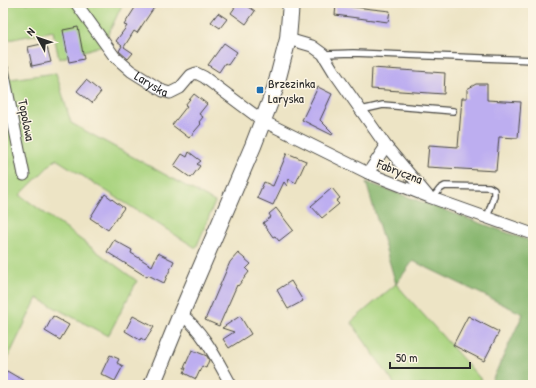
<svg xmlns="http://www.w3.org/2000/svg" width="536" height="388" font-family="'Patrick Hand',sans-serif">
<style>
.green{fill:#aad480;stroke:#6a8056}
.forest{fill:#87b66e;stroke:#59704c}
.building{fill:#bdaef0}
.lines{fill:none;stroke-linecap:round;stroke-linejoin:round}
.lane-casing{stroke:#484742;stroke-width:8}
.street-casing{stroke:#484742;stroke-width:13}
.secondary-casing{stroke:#484742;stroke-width:18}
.lane{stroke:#fff;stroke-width:5.5}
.street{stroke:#fff;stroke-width:11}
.secondary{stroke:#fff;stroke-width:16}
.poi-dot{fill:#1f6fb2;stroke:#fcf5e5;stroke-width:1.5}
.labels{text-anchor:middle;stroke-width:3;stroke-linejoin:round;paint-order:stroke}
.street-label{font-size:13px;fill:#2b2b2b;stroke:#fcf5e5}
.poi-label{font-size:13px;fill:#2b2b2b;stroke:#fcf5e5;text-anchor:start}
</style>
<rect width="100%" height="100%" fill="#fcf5e5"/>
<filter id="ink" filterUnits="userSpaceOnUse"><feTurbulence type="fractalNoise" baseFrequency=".025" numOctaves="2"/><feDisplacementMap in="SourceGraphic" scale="8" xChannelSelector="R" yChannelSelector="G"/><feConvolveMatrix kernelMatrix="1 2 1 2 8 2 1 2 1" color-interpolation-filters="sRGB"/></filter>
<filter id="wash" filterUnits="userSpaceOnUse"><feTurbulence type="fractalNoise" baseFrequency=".012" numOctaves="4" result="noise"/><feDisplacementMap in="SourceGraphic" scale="16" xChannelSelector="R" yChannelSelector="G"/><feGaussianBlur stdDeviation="0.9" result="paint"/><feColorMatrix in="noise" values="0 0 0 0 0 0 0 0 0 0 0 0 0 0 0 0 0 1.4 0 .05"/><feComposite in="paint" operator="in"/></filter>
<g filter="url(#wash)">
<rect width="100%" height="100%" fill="#ede4c5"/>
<g class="green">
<polygon points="3,3 123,3 103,45 59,59 53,31 3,41"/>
<polygon points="3,54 10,79 56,73 71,123 215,202 196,248 56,159 20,195 137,281 108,336 37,298 6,362 3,361"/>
<polygon points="396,284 486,385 395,385 351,322"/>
</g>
<polygon class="forest" points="366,182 533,242 533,385 490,385 523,314 413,261 396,284"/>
<g id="blocks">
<g class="building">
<polygon points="138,3 157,3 137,33 134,31 124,47 133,53 128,59 119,51 122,46 116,41 127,26 124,25"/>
<polygon points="238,3 243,3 255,11 246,24 231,13"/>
<polygon points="336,5 390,11 388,22 335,15"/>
<polygon points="218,13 227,19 220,28 211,22"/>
<polygon points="78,27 84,59 69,62 63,30"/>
<polygon points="46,43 51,62 32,66 28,47"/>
<polygon points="224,43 237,52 228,65 225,63 219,72 208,65"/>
<polygon points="372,68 445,73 444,94 371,89"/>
<polygon points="86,80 101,92 92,103 77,91"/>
<polygon points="476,84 487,84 487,100 521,102 518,138 499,137 496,171 427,167 429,145 458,147 462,98 467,98 467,89"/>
<polygon points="318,87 332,94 320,120 333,133 332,135 302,120"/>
<polygon points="194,94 207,104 199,114 203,117 199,122 201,124 189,138 172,125 187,106 185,105"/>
<polygon points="189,152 201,161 197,164 200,166 191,178 174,166 182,154 187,157"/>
<polygon points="287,153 306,161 296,183 289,179 287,186 284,182 273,205 257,198 264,182 273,186"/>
<polygon points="332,188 340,198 336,201 339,204 322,218 311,206"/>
<polygon points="105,194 124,208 108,230 90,218"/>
<polygon points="276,208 293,230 279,241 275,236 273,237 263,223 271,217 269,214"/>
<polygon points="114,240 132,250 131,253 152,266 158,253 174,261 164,283 148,275 147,277 107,252"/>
<polygon points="238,253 251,264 246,269 249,272 238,286 237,285 219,326 205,320 230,262"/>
<polygon points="291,281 303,301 288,309 277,290"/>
<polygon points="53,316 69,325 60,340 45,331"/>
<polygon points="133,316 154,327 145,341 141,338 140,340 125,331"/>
<polygon points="240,316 251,334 229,348 223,339 234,332 222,328"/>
<polygon points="468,316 499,332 484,361 453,345"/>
<polygon points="192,350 207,356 209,360 206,368 202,366 196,379 184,373 186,368 184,368"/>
<polygon points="110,355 119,359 117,363 123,366 115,381 101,374"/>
<polygon points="7,371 31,385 3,385 3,378"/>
</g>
</g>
</g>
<g filter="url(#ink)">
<use href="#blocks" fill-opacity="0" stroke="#484742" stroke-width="1"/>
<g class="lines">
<g class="lane-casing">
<g id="lane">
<polyline points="324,54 353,53 533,60"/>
<polyline points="361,110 383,105 453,111"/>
<polyline points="433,198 440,189 445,186 489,187 494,190 494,196 487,218"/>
</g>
</g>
<g class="street-casing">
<g id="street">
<path id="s1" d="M76,3L114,56L131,71L163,91L170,93L180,88L191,75L196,73L204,77L263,121L368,173L429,197L533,234"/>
<polyline points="288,39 312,46 323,54 334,72 386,146 428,196"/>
<polyline points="3,70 24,175"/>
<polyline points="368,173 386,146"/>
<path d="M181,314C204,332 217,360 231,385"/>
</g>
</g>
<g class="secondary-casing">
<polyline id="secondary" points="152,385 181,314 253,146 275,89 288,39 291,3"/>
</g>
<use href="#lane" class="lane"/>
<use href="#street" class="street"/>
<use href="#secondary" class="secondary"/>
</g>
</g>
<rect class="poi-dot" x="256" y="86" width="8" height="8" rx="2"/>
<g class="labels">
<g class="street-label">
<text dy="5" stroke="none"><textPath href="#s1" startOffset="112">Laryska</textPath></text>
<text transform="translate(27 120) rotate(79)" y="5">Topolowa</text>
<text transform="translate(400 171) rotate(21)" y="5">Fabryczna</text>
</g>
<g class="poi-label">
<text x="268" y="88">Brzezinka<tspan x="268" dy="15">Laryska</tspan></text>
</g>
</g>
<rect width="536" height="388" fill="none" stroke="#fcf5e5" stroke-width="16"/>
<g transform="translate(38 38) rotate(310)" stroke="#fcf5e5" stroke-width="3" paint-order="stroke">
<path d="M0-3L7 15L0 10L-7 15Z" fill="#2b2b2b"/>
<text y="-6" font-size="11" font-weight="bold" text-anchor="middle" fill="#2b2b2b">N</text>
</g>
<path d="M390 362v6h80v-6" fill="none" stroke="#2b2b2b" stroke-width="2"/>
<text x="396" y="362" font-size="12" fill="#2b2b2b" stroke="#fcf5e5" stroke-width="3" paint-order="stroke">50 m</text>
</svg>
